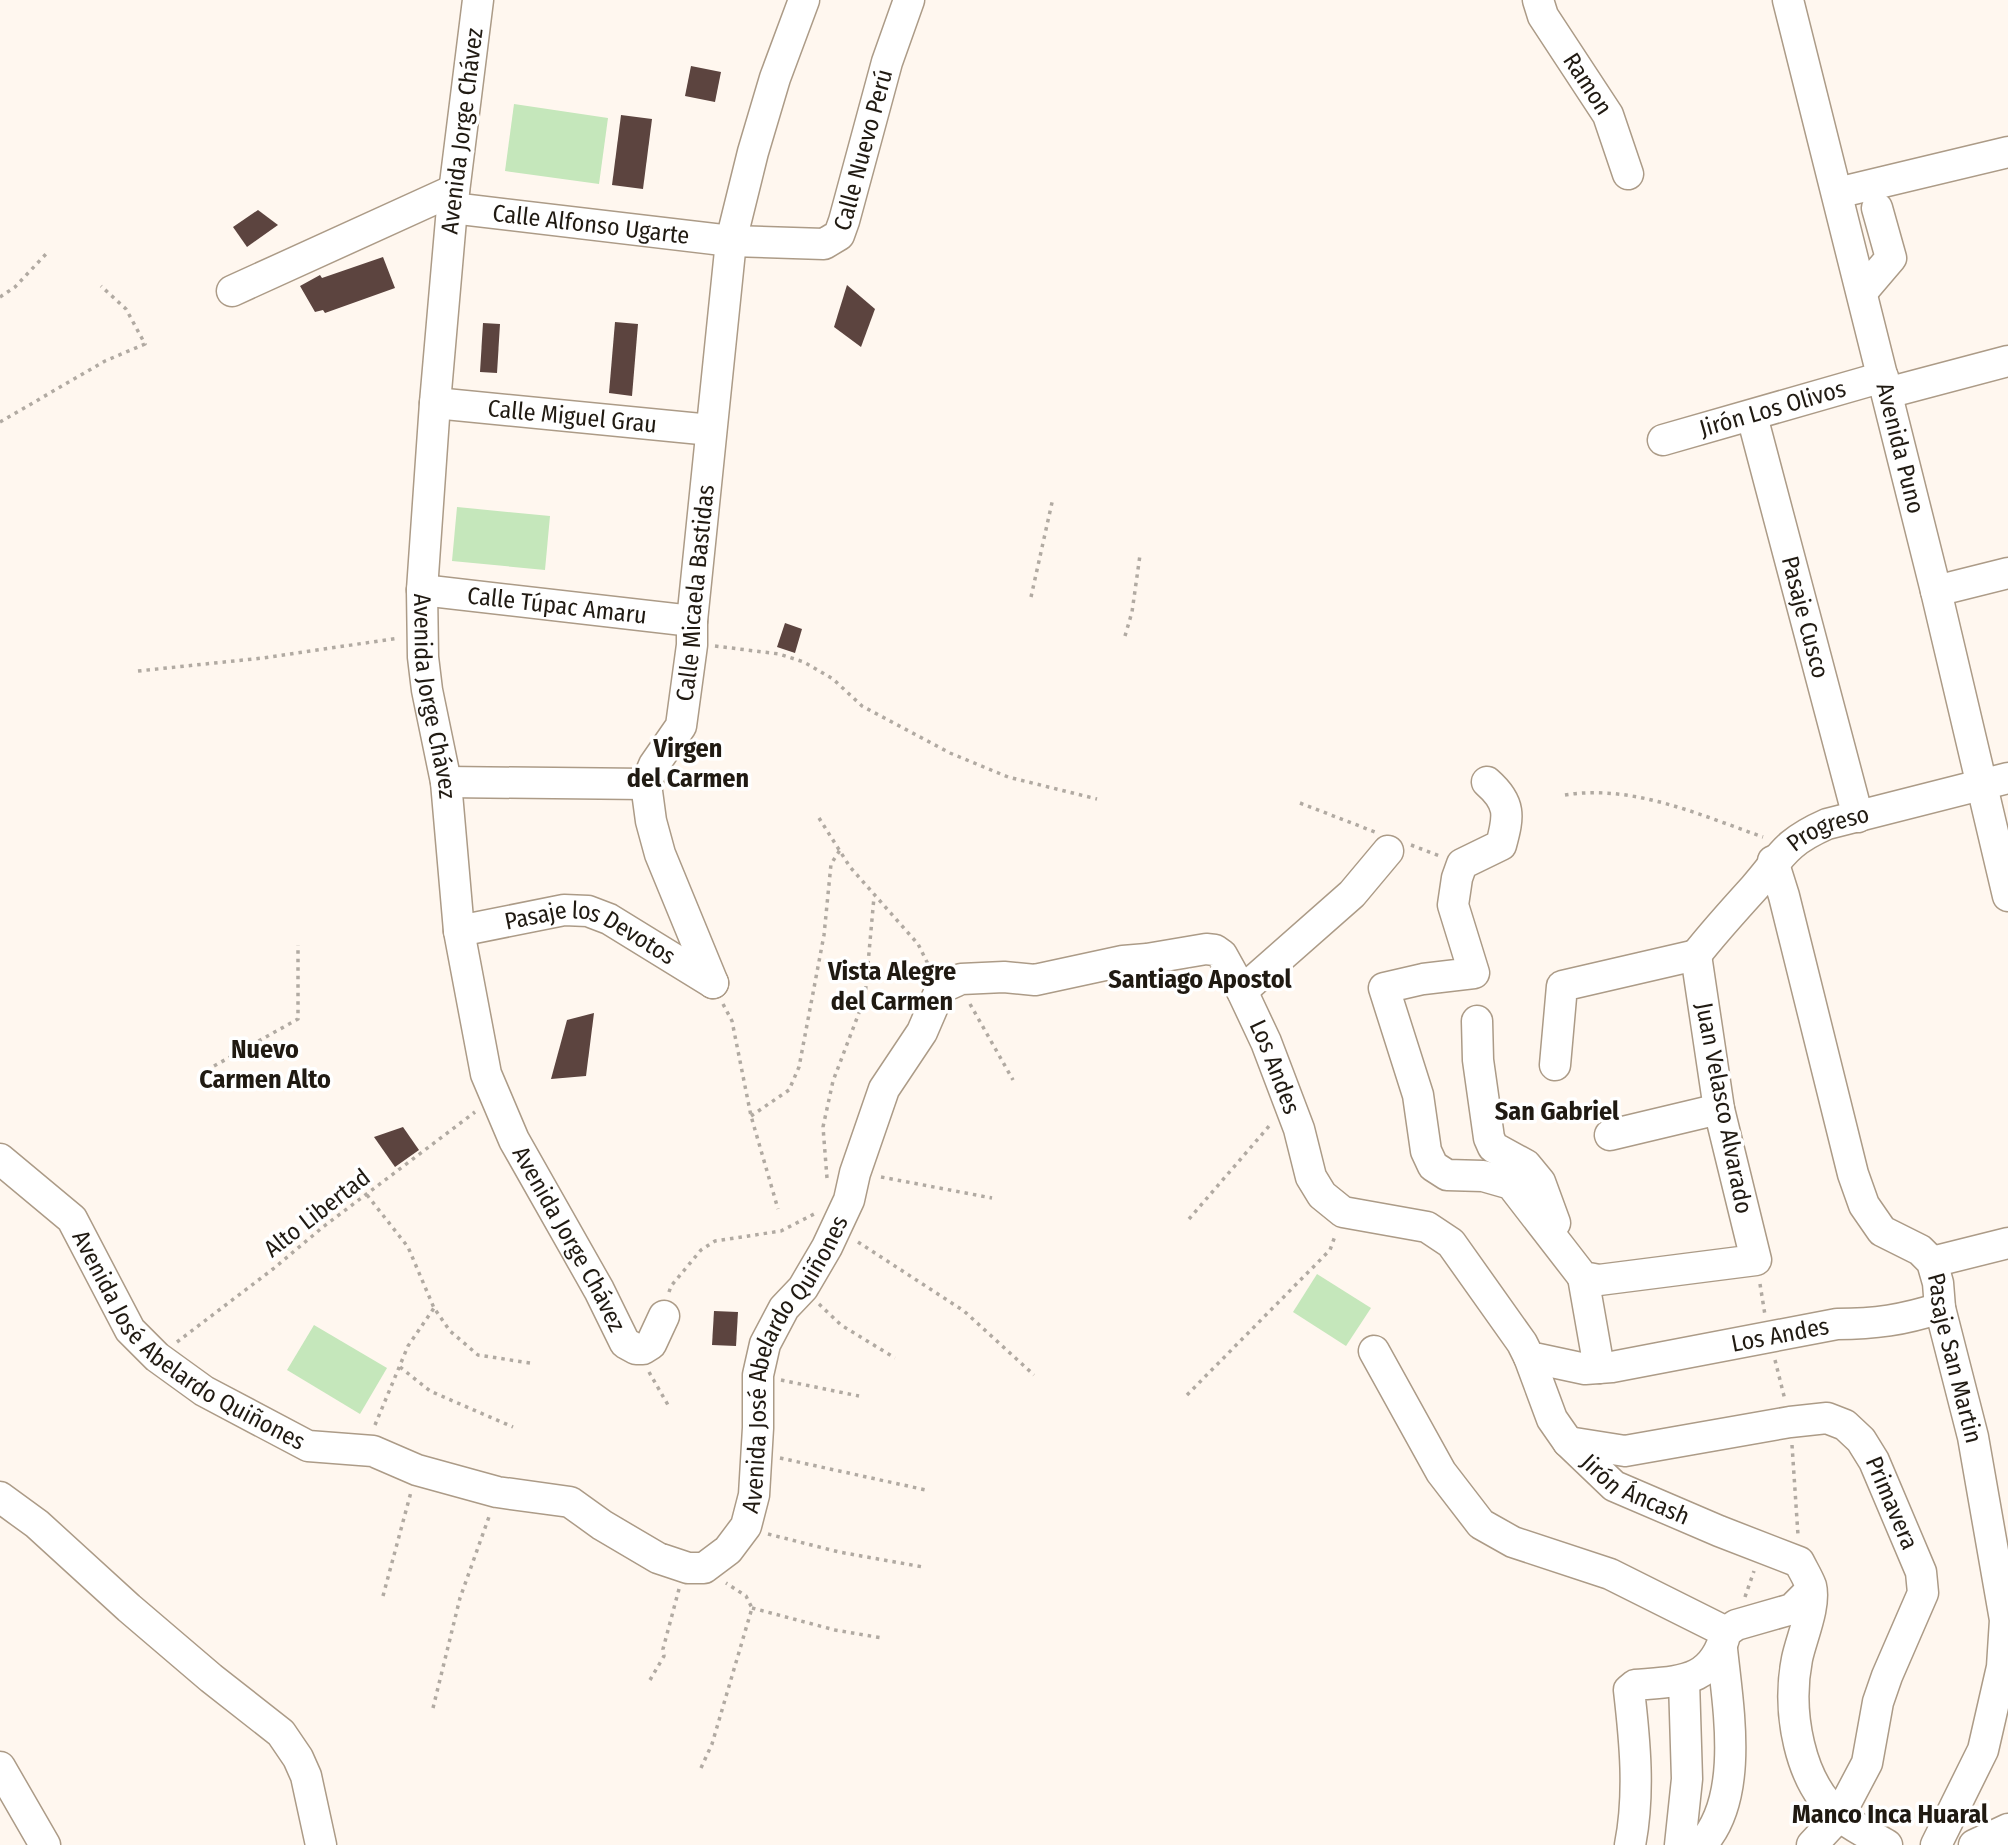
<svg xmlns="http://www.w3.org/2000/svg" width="2008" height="1845" font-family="'Fira Sans Condensed',sans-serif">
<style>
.green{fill:#c5e7bb}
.building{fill:#5c443f}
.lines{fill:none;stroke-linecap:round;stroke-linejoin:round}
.minor-casing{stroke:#ac9b87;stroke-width:33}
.path{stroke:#b1aaa2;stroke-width:3.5;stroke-dasharray:3.5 5;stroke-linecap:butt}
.minor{stroke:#fff;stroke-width:30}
.labels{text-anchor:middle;stroke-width:7;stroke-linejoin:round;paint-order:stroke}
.street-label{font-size:24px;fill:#201a12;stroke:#fff}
.neighbourhood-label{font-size:26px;font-weight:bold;fill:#201a12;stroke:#fff}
</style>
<rect width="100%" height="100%" fill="#fff7ef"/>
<g class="green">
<polygon points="514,104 608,118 599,184 505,171"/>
<polygon points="457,507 550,516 545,570 452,561"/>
<polygon points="1317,1274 1371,1308 1346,1346 1293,1312"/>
<polygon points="314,1325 387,1368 360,1414 287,1370"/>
</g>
<g class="building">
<polygon points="691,66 721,72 715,102 685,96"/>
<polygon points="621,115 652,119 643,189 612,185"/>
<polygon points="258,210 278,225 247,247 233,227"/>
<polygon points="383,257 395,288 325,313 323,310 315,312 300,286 320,275 322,278"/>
<polygon points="847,285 875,309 861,347 834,327"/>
<polygon points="615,322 638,324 632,396 609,393"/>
<polygon points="483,323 500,324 497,373 480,372"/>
<polygon points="785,623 802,629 795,653 777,647"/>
<polygon points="594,1013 586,1076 551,1079 567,1020"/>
<polygon points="403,1127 419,1150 395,1167 374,1137"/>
<polygon points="714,1311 738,1312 736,1346 712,1345"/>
</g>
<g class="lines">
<g class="minor-casing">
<g id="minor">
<path id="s1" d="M478,0L452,208L435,403L422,590L423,657L427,690L446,782L459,931L486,1074L514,1140L599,1290L625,1343L636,1349H643L651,1344L664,1316"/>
<path id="s2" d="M1538,0L1543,16L1608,115L1628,174"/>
<path id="s3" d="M1788,0L1936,591L2008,896"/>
<polyline points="1837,193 2008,152"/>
<path id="s4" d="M452,208L731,241L824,244L839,235L844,221L887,62L909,0"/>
<polyline points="232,291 454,190"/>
<polyline points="1862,292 1891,258 1877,208"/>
<polyline points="1887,393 2008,361"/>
<path id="s5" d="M435,403L711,430"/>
<path id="s6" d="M1752,416L1858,817"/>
<path id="s7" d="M1663,440L1883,377"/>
<path id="s8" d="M422,590L692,621"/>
<polyline points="1936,591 2008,573"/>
<polyline points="446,782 646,784"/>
<path d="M1487,782C1511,803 1509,816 1501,845L1462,864L1457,878L1453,905L1474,973L1423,979L1384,988L1418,1095L1426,1151L1433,1166L1447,1175L1483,1176L1511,1184L1583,1277L1599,1280L1756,1260L1719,1109L1696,955"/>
<path id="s9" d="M1773,861L1784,896L1853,1174L1864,1205L1882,1231L1920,1250L1932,1262L1938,1283L1940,1308L1973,1437L2005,1620L2002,1667L1983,1750L1936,1845"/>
<path id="s10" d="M459,931L564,910L588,911L609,919L713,983"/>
<path id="s11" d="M1696,955C1714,932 1734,910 1754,888C1782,856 1784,843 1827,824L2008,778"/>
<path id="s12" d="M713,983L660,854L651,821L646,784L654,765L681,726L692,645V621L731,241L753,152L775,78L804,0"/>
<polyline points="1242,991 1352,894 1388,851"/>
<polyline points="1477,1021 1478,1060 1489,1138 1493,1147 1526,1165 1540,1182 1555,1223"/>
<polyline points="1555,1065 1562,986 1696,955"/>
<polyline points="1610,1135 1719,1109"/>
<path id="s13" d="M0,1159L72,1219L130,1330L157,1357L204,1391L308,1446L373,1451L417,1470L497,1492L570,1502L602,1525L658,1558L688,1568H704L728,1550L746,1526L754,1495L758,1428V1375L765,1344L784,1308L803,1288L827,1247L849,1200L855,1173L884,1089L922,1032L941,988L961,979L1004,977L1035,980L1123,961L1147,959L1206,949L1215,950L1222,955L1242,991L1266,1042L1299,1129L1311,1177L1322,1195L1343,1212L1427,1227L1451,1243L1522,1343L1529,1357L1585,1369L1612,1367L1837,1324C1875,1324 1903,1320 1940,1308"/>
<polyline points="1932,1262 2008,1243"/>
<polyline points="1583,1277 1599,1368"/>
<polyline points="1374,1351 1441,1472 1481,1524 1513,1542 1610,1574 1726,1632"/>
<path id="s14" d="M1529,1357L1552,1419L1568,1442L1614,1486L1719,1531L1799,1562C1803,1570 1808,1578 1811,1586C1816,1606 1801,1639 1797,1659C1787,1710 1798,1783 1841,1817C1855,1828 1872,1836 1887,1845"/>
<path id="s15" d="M1568,1442L1625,1451L1790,1422L1827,1418L1845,1425L1861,1440L1874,1461L1921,1572L1923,1593L1887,1676L1878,1702L1867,1763L1839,1816L1812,1845"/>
<polyline points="0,1497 37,1524 129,1608 211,1678 281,1733 298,1758 306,1776 321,1845"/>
<polyline points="0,1767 45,1845"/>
<path d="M1630,1845C1640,1794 1635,1742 1629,1690L1635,1685C1681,1681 1713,1683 1726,1632L1736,1625L1792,1609L1811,1590"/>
<polyline points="1680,1845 1687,1779 1684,1681"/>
<path d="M1701,1845C1745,1799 1728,1707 1722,1649"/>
<polyline points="1974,1845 2008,1829"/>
</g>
</g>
<g class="path">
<polyline points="0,297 15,287 46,254"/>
<polyline points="0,422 105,361 145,344 126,309 101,286"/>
<polyline points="1031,597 1053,498"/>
<polyline points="1125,636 1132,612 1140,555"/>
<polyline points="715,646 779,654 804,662 833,679 862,706 950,753 1008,777 1097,799"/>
<polyline points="138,671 263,658 399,638"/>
<path d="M1565,795C1633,784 1700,815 1763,837"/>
<polyline points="1300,803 1375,832"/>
<polyline points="819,818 850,867 918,944 930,968"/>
<polyline points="1411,845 1440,856"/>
<polyline points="723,1004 732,1021 751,1116 778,1209"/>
<polyline points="970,1004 1013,1080"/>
<polyline points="214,1066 298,1019 298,945"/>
<polyline points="751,1116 789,1090 799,1067 824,935 831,864 840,850"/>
<polyline points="881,1177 992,1198"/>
<polyline points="827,1178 823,1127 833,1081 865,997 874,897"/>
<polyline points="367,1195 408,1247 434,1308 450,1331 478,1355 530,1363"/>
<polyline points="1189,1219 1270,1125"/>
<polyline points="858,1242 964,1311 1034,1375"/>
<polyline points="1760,1284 1765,1315"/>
<polyline points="669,1292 671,1286 701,1250 715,1241 781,1231 814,1214"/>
<polyline points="819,1304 841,1325 895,1358"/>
<polyline points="177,1342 273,1269 323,1227 475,1112"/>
<polyline points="1775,1360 1785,1400"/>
<polyline points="400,1367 430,1391 513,1427"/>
<polyline points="649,1372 668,1405"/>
<polyline points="781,1380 859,1396"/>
<polyline points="1187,1395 1330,1250 1335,1236"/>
<polyline points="375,1425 408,1346 434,1308"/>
<polyline points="1792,1445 1798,1535"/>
<polyline points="780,1458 926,1490"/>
<polyline points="768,1534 839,1552 923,1567"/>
<polyline points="383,1596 411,1492"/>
<polyline points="1745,1597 1754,1571"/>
<polyline points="752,1608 835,1630 882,1638"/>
<polyline points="650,1680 664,1656 663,1649 679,1589"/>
<polyline points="433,1708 460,1598 490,1514"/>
<polyline points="701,1768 712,1744 752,1608 746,1596 726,1583"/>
</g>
<use href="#minor" class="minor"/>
</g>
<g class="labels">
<g class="street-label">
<text dy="8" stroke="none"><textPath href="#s2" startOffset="98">Ramon</textPath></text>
<text transform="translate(462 131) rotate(-83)" y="8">Avenida Jorge Chávez</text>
<text dy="8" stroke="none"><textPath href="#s4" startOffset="480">Calle Nuevo Perú</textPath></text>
<text dy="8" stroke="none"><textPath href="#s4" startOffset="140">Calle Alfonso Ugarte</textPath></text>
<text dy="8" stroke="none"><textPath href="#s7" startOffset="114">Jirón Los Olivos</textPath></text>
<text dy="8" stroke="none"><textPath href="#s5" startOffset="138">Calle Miguel Grau</textPath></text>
<text dy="8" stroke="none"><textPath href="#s3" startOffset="462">Avenida Puno</textPath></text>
<text dy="8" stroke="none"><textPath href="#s12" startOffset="413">Calle Micaela Bastidas</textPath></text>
<text dy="8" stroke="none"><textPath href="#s8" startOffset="136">Calle Túpac Amaru</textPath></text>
<text dy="8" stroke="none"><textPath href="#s6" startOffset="208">Pasaje Cusco</textPath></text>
<text dy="8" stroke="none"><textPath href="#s1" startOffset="700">Avenida Jorge Chávez</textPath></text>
<text dy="8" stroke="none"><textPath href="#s11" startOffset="187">Progreso</textPath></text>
<text dy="8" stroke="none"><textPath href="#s10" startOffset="138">Pasaje los Devotos</textPath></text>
<text dy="8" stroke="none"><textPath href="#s13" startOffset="1911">Los Andes</textPath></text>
<text transform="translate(1724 1108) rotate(79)" y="8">Juan Velasco Alvarado</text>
<text transform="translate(317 1213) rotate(-38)" y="8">Alto Libertad</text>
<text dy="8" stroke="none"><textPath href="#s1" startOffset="1267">Avenida Jorge Chávez</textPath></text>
<text dy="8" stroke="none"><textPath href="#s13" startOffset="268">Avenida José Abelardo Quiñones</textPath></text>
<text dy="8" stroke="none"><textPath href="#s13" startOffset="2583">Los Andes</textPath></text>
<text dy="8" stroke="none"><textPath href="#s9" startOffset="546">Pasaje San Martin</textPath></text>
<text dy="8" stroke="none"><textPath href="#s13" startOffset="1088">Avenida José Abelardo Quiñones</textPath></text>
<text dy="8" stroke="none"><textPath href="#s14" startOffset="178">Jirón Áncash</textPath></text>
<text dy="8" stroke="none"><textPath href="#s15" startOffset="374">Primavera</textPath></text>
</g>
<g class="neighbourhood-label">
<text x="688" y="757">Virgen<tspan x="688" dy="30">del Carmen</tspan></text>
<text x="892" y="980">Vista Alegre<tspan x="892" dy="30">del Carmen</tspan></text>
<text x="1200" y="988">Santiago Apostol</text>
<text x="265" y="1058">Nuevo<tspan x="265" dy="30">Carmen Alto</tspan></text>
<text x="1557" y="1120">San Gabriel</text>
<text x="1890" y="1823">Manco Inca Huaral</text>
</g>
</g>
</svg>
